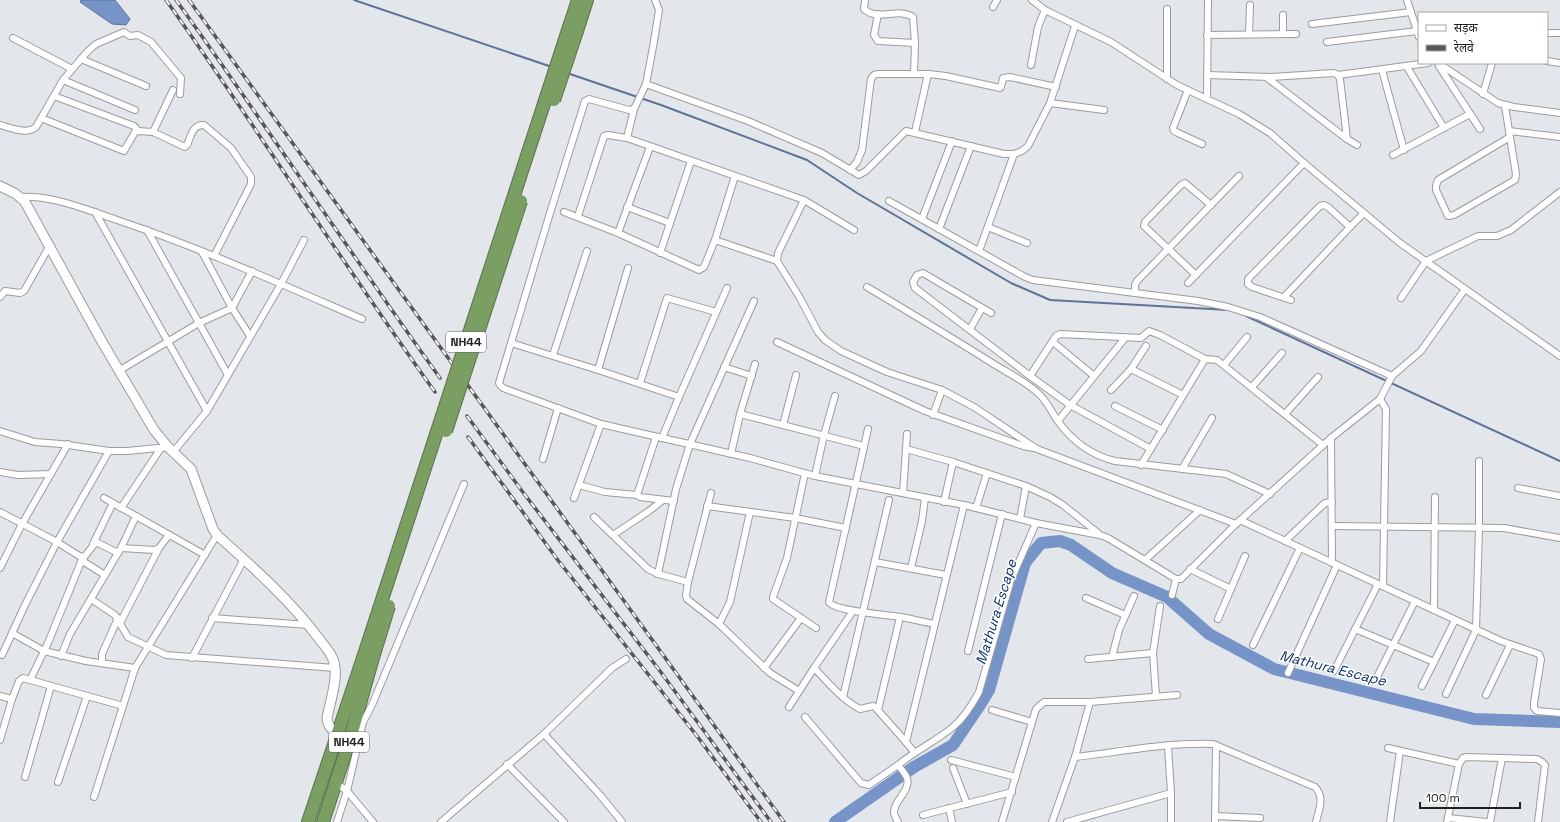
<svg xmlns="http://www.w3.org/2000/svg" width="1560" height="822" font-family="'Space Grotesk','Noto Sans Devanagari',sans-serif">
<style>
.water{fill:#7694c8;stroke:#5c7296}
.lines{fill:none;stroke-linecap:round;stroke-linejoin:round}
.stream{stroke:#5c7296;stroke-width:2}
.river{stroke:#7694c8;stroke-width:12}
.street-casing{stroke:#9a9ca0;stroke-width:8}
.secondary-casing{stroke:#9a9ca0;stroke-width:11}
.highway-casing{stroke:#5b724d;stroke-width:14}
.street{stroke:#fff;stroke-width:6}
.secondary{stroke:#fff;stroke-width:9}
.highway{stroke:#7b9e63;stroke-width:12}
.rail-casing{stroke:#56575a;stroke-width:3.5}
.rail{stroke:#fff;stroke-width:2;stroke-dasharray:6;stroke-linecap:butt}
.highway-bridge-casing{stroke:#5b724d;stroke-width:14;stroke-linecap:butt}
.highway-bridge{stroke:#7b9e63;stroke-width:12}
.labels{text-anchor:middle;stroke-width:3;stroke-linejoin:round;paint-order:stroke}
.shield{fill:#fff;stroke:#636465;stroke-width:1}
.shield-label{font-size:12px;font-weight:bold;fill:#202123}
.water-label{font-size:14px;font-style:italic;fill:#082c69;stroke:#fff}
</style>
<rect width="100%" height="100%" fill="#e3e6ea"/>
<polygon class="water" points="81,0 115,0 130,19 126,25 112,24 80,2"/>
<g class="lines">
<g class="stream">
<polyline points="354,0 552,67"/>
<polyline points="567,73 661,105 807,160 857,193 1011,283 1050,300 1229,310"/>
<polyline points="1246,316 1560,461"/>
</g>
<polyline class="river" points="835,822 914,767 953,745 978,708 989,690 1025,563 1041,543 1060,541 1071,545 1112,573 1167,597 1209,634 1274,669 1474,719 1560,722"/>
<g class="street-casing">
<g id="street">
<polyline points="655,0 659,10 653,47 646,84 634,109 629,110 589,99 585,101 550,213 499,383 500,385 503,388 601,424 750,458 815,476 964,505 1036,523 1100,535 1108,538 1176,579 1181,579 1236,524 1331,438 1380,399 1392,376 1421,351 1465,289"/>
<path d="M865,0L864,9C878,22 898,7 913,17L915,43"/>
<polyline points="1032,0 1045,10 1111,42 1177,85 1239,114 1270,133 1304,163 1400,243 1560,356"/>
<polyline points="1407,0 1419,37"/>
<polyline points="993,7 997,0"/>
<polyline points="1167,9 1167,79"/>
<polyline points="878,14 874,35 878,41 915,43 914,74"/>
<polyline points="1283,15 1283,34"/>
<polyline points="1312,24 1411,12"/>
<polyline points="1547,33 1560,33"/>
<polyline points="1249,34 1250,5"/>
<polyline points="1207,35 1296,34"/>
<polyline points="13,38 72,69"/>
<polyline points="1327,42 1417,31"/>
<polyline points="81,59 146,86"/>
<polyline points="1547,61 1560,63"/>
<polyline points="1438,63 1498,103 1514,107 1560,113"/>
<polyline points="1031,65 1038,27 1045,10"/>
<polyline points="1439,66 1480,129"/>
<polyline points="1407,67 1444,128"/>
<polyline points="1382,70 1404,150"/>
<polyline points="1207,75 1271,77 1334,73 1338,75 1340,79 1347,139"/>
<polyline points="1338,75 1428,63"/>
<polyline points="1266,77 1347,139 1357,145"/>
<polyline points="63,80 135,110"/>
<polyline points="646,84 748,121 822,153 859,175 866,171 906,131 1004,154 1014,154 1022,151 1028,146 1050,103 1075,26"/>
<polyline points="1188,90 1173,128 1174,131 1178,133 1202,144"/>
<polyline points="1483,94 1492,63"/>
<polyline points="54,96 134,126 138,131"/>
<polyline points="1207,99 1208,0"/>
<polyline points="1050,103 1104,110"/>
<polyline points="1505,106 1516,174 1515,180 1454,215 1448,216 1436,190 1436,186 1438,180 1510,137"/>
<polyline points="41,118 124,151 135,132 138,131 153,132 173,90"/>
<path d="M0,125C11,128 27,135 36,127L63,80L88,51L96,44L124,32L130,36L138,35L151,42L181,78L180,94"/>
<polyline points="1509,131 1560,137"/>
<path d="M153,132L185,147L187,145C191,136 193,124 204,125L231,148L251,177V184L214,256"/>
<polyline points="915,132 928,74"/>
<polyline points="627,138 634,109"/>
<polyline points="1393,155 1470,114"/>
<polyline points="850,170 857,162 862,150 871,79 874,75 877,74 928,74 946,76 1000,88 1001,87 1003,78 1010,77 1056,87"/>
<path d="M20,197C52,195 88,210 117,220C201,248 281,284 362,319"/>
<polyline points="804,200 778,253 777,261 800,298 818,332 825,340 841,351 887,372 942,390 974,407 1037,449 1236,524"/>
<polyline points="889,201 1025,277 1033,280 1198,301 1228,307 1260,317 1392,376"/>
<polyline points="627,207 670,223"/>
<polyline points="95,212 207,411 174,451"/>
<polyline points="564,212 618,233 699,270 704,267 715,240 735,176"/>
<polyline points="578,216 604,136 608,135 627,138 804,200 854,230"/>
<polyline points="922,219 952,141"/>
<polyline points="988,227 1027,243"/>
<polyline points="939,229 971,146"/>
<polyline points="147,230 228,375"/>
<polyline points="618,233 650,147"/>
<polyline points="715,240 777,261"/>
<polyline points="979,251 1014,154"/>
<polyline points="202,252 232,308 250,336"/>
<polyline points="660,253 691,161"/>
<polyline points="1196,275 1144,226 1145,222 1181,185 1185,183 1211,205"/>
<polyline points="1188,283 1304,163"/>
<path d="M867,287C909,312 951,337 992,363C1008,373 1027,382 1040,395C1047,402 1052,412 1057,420C1072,441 1090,455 1115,461L1226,474L1270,494"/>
<polyline points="1135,293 1135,285 1137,281 1239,176"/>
<polyline points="0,297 5,291 20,293 24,291 49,247"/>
<polyline points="1284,297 1350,227"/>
<polyline points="1401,298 1426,261 1478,236 1497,236 1511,230 1560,192"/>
<polyline points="1291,300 1252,287 1248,284 1248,279 1320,206 1324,205 1328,207 1350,227 1364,213"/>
<polyline points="991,313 923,273 917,275 913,282 915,288 1030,376 1070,405 1151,449"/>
<polyline points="970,329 982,308"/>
<polyline points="777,342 925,411 1023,446 1033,448"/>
<polyline points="1053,342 1094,376"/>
<polyline points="511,343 598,370 679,397"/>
<polyline points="553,355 587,251"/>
<polyline points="1224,365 1247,337"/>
<polyline points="724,367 752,376"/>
<polyline points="1131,369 1183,395"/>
<polyline points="120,370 199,323 232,308 252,271"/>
<polyline points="598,370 628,268"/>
<polyline points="1030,376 1056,336 1060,334 1141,338 1149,331 1160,335 1205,359 1217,360 1323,445"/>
<polyline points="640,383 667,298 716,312"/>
<polyline points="1252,387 1282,353"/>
<polyline points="1111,390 1131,369 1146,346"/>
<polyline points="1380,399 1386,409 1383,586"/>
<polyline points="1115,406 1163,430"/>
<polyline points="207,411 281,284 304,240"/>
<polyline points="740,414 864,446"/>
<polyline points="1285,414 1318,377"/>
<polyline points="933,415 942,390"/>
<polyline points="1058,421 1125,338"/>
<polyline points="783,425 796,375"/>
<path d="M868,429L829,602C834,611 888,615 901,617C912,619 923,622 935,624"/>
<polyline points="0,431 35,442 61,444 109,451 127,451 168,447"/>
<polyline points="656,437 637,495 640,497 674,501"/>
<polyline points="662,438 679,397 727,288"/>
<polyline points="1331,438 1332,563"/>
<polyline points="906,449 953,462 1026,486 1050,497 1063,505 1098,533"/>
<polyline points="731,454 740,414 755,364"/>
<polyline points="543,459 558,408"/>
<polyline points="1141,465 1205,359"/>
<polyline points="1182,469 1212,418"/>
<polyline points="0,472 18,475 51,474"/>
<polyline points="805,473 787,558 773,597 773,599 816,628"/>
<polyline points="815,476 824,435 835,396"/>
<polyline points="579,485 605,492 637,495"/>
<polyline points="1518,488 1560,496"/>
<polyline points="711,493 688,582 686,595 687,599 719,624 770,673 799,691"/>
<polyline points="903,493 907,434"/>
<polyline points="104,498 205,555"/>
<polyline points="574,498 601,424"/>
<polyline points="944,502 953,462"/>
<polyline points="707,506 795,518 846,528"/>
<polyline points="121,508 161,448"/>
<polyline points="976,508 987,473"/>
<polyline points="0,512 57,542 81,557 85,556 96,542 118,553"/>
<polyline points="594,517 648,569 658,574"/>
<polyline points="1020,519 1026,486"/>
<polyline points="1240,520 1501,641 1539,654 1541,659 1534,703 1534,708 1537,711 1560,713"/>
<polyline points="1332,526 1504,528 1560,538"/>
<polyline points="613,535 649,511 663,500"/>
<polyline points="1285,541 1325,503 1332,502"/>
<polyline points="93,544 113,503"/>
<polyline points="121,548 155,550 159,548 169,535"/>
<polyline points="83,557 84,562 105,575"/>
<polyline points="1145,560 1200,510"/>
<polyline points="875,562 946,575"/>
<polyline points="0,568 22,524 68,444"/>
<polyline points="911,568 922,521 925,498"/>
<polyline points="1190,569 1231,589"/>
<polyline points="688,582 658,574 676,489 690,444 754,301"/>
<polyline points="1172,595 1176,579"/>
<polyline points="1086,598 1125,615"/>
<polyline points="91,599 115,615 128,637 166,655 335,668"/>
<polyline points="1434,610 1435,497"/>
<polyline points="212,618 309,625"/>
<polyline points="1218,619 1245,556"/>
<polyline points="120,623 159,548"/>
<polyline points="719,624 730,602 750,512"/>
<polyline points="1355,629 1434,662"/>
<polyline points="12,633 44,651 86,661 135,668"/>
<polyline points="1253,645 1300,548"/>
<polyline points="968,651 1002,514"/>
<polyline points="2,655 25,605 57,542 109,451"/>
<polyline points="61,656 70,634 121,548 136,516"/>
<polyline points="1112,657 1119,630 1134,596"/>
<polyline points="192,658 244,559"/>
<polyline points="1088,659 1153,653"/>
<polyline points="102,663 102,654 118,618"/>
<polyline points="764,668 801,618"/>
<path d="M814,668C828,682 842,700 860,709L873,706L875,707L906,742"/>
<polyline points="1334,671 1378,584"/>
<polyline points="1288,673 1337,565"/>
<polyline points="1376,679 1415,601"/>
<polyline points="30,680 48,643 83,557"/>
<polyline points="1422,686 1455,620"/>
<polyline points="1446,694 1476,630 1479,528 1479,461"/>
<polyline points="1486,695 1510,645"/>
<polyline points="0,696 12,699 19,681 23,678 123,706 135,668 217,535"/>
<polyline points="1156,696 1153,653 1160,606"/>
<polyline points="843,697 889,500"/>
<polyline points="789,707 814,668 853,611"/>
<polyline points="878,710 900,617"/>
<polyline points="992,710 1032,722"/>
<polyline points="805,717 861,783 869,785 898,765"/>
<polyline points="544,734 600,795 622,822"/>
<polyline points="0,740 12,699"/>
<polyline points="1168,746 1171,793 1171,822"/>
<polyline points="1388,748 1459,764"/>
<polyline points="914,752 906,742 964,505"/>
<path d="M1075,757C1120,752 1167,742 1213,744L1315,787C1325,797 1319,809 1316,822"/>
<polyline points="951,760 1016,777"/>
<polyline points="507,764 564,822"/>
<polyline points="953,768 967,804"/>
<polyline points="25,777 51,686"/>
<polyline points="58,782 87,696"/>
<polyline points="336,783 347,791 373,822"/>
<polyline points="94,797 123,706"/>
<polyline points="949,808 952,822"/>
<polyline points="923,815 1012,792"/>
<polyline points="1215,816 1260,818"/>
<polyline points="1448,818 1487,822"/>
<polyline points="337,822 347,791 363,722 372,705 464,484"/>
<polyline points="441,822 544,734 612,668 626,659"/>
<path d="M898,822C897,819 894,816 894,813C893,801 911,791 907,778C905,773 901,769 898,765C915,751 936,741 953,727C964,718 972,705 979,692L1011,580L1036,523"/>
<polyline points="1002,822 1036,709 1044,702 1090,702 1177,695"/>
<polyline points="1052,822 1075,757 1090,702"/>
<polyline points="1067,822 1171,793"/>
<polyline points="1215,822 1216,745"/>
<polyline points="1390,822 1400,751"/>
<polyline points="1447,822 1459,764 1463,758 1467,757 1537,759 1542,762 1545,765 1538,822"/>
<polyline points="1490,822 1502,758"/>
</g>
</g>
<g class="secondary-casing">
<path id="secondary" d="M0,186L16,194L25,202L101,340L154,430L168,447L191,469L213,529L217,535C254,568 291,601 320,640C326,648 334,656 335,667C337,683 330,702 327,718C328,727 332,730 338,735"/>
</g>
<g class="highway-casing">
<g id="highway">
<polyline points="569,27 578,0"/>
<polyline points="577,31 587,0"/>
<polyline points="308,822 363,658"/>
<polyline points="323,822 350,739 372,661"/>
</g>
</g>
<use href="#street" class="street"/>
<use href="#secondary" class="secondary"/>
<use href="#highway" class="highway"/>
<g class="rail-casing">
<g id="rail">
<path d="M166,0C258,129 342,263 435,392"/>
<path d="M176,0C266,125 350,253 440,378"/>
<polyline points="189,0 784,822"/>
<polyline points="467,416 522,491 660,671 771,822"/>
<polyline points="468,437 557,559 697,736 761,822"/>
</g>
</g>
<use href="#rail" class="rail"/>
<g class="highway-bridge-casing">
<g id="highway-bridge">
<polyline points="554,100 577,31"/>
<polyline points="446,431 521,201"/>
<polyline points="363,658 569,27"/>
<polyline points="372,661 389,606"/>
</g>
</g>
<use href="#highway-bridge" class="highway-bridge"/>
</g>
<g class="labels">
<g class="shield">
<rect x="446" y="332" width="40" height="20" rx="3"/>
<rect x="329" y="732" width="40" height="20" rx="3"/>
</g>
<g class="shield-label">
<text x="466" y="346">NH44</text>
<text x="349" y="746">NH44</text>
</g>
<g class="water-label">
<text transform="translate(996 612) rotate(-73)" y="5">Mathura Escape</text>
<text transform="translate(1333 668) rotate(14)" y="5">Mathura Escape</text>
</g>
</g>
<rect x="1418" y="12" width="130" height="52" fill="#ffffff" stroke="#a6a6a7"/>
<rect x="1426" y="25" width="20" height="6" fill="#ffffff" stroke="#a6a6a7"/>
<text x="1454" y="32" font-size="12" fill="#202123">सड़क</text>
<rect x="1426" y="45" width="20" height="6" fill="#56575a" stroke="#a6a6a7"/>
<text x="1454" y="52" font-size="12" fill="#202123">रेलवे</text>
<path d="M1420 802v6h100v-6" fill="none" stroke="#202123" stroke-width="2"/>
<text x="1426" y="802" font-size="12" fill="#202123" stroke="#ffffff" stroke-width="3" paint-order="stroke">100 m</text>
</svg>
